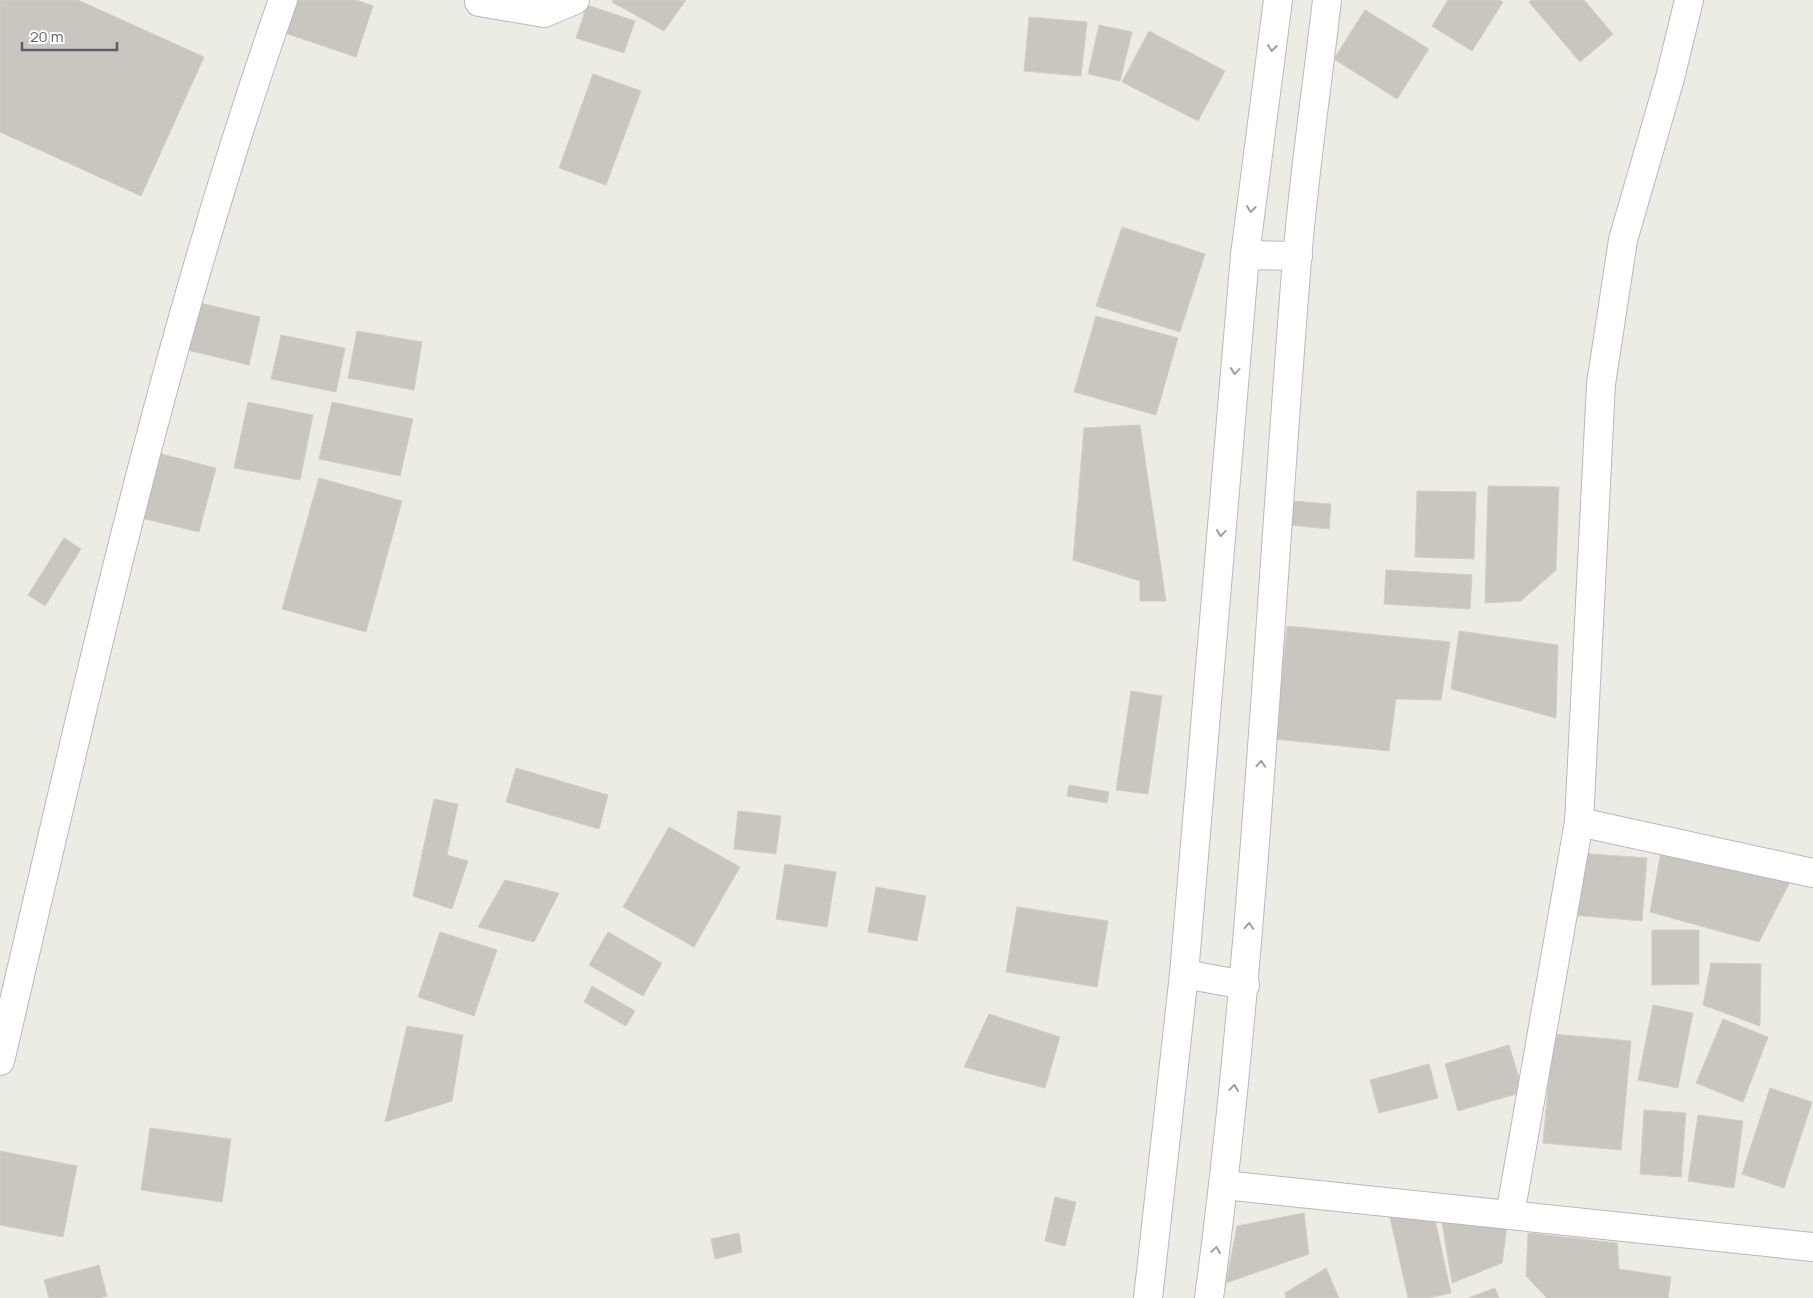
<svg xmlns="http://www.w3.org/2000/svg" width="1813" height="1298" font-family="Manrope,sans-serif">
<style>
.building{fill:#c9c6c0;stroke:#d1cec2}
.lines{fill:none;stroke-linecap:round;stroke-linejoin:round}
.minor-casing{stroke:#b6b8bd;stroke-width:30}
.secondary-casing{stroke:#b7b9bf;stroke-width:30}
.minor{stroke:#fff;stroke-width:28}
.secondary{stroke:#fff;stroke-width:28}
.oneway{stroke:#9d9ea1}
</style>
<rect width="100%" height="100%" fill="#edece4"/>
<g class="building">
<polygon points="0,0 78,0 204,57 141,196 0,132"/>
<polygon points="289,0 356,0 373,6 356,57 279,31"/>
<polygon points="613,0 686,0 664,31 612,2"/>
<polygon points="1448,0 1500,0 1503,2 1472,51 1432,26"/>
<polygon points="1531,0 1584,0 1613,34 1580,62 1529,2"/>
<polygon points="587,5 635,21 624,53 576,38"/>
<polygon points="1365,10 1429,49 1397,99 1334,59"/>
<polygon points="1029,17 1087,22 1081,76 1024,71"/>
<polygon points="1099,25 1132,32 1120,81 1088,74"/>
<polygon points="1149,31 1225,71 1198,121 1122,82"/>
<polygon points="593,74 641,91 606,185 559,168"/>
<polygon points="1122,227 1205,254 1180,332 1096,306"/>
<polygon points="174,297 260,317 249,365 163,344"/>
<polygon points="1096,316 1178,338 1156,415 1074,392"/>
<polygon points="357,331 422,342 414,390 348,378"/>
<polygon points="281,335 345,348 336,392 271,379"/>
<polygon points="248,402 313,415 300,480 234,468"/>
<polygon points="332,402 413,419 400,476 319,459"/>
<polygon points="1140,425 1166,601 1140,601 1140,581 1073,560 1084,428"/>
<polygon points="150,451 216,468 199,532 133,516"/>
<polygon points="319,478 402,501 366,632 282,609"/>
<polygon points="1488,486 1559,487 1556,570 1521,601 1485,603"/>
<polygon points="1417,491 1476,492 1474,559 1415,557"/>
<polygon points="1292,501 1331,504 1329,529 1290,525"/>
<polygon points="64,538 81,549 45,606 28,595"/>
<polygon points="1386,570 1472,575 1470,609 1384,604"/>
<polygon points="1287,626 1450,642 1441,700 1396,699 1389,751 1275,739"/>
<polygon points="1459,631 1558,645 1556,718 1451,689"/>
<polygon points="1131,691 1162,696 1148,794 1116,790"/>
<polygon points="516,768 608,795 599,829 506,802"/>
<polygon points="1069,785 1109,792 1107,803 1067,796"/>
<polygon points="434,799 458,804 447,855 468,861 452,909 413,896"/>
<polygon points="738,811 781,816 776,854 734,849"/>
<polygon points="669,827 740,867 694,947 623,907"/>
<polygon points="1663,841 1791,880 1759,942 1650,912"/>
<polygon points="1578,853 1647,858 1642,921 1572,915"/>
<polygon points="785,864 836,872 827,927 776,919"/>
<polygon points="505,880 559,893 534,942 478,927"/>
<polygon points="876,887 926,896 917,941 868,932"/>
<polygon points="1017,907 1108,921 1097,987 1006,972"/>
<polygon points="1652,930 1699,930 1699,984 1652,985"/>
<polygon points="440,932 497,950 474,1016 418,997"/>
<polygon points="608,932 662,963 643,996 589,965"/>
<polygon points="1711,963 1761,964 1760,1026 1703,1005"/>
<polygon points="592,986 635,1011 626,1026 584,1002"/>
<polygon points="1653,1005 1693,1013 1678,1088 1638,1080"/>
<polygon points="989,1014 1060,1037 1045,1088 964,1067"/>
<polygon points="1723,1019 1768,1037 1743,1102 1696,1083"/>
<polygon points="407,1026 463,1035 452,1101 385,1122"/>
<polygon points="1553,1034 1631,1041 1621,1150 1543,1143"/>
<polygon points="1509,1045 1523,1092 1458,1111 1445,1064"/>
<polygon points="1429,1064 1438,1098 1379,1113 1370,1080"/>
<polygon points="1770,1088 1812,1102 1784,1188 1742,1174"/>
<polygon points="1644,1110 1686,1113 1681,1177 1640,1174"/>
<polygon points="1698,1115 1743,1121 1734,1188 1688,1181"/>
<polygon points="150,1128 231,1139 222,1202 141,1190"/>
<polygon points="0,1151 77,1166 63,1237 0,1225"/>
<polygon points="1055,1197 1076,1202 1065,1246 1045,1241"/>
<polygon points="1433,1210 1451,1293 1428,1298 1408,1298 1389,1213"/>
<polygon points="1304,1213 1309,1254 1226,1283 1237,1226"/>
<polygon points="1441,1216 1508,1218 1502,1263 1452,1283"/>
<polygon points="739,1233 742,1252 715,1259 711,1239"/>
<polygon points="1528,1233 1617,1243 1619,1269 1671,1277 1668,1298 1547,1298 1526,1276"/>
<polygon points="99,1265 107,1296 99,1298 49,1298 44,1280"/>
<polygon points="1326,1268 1339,1298 1286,1298 1285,1293"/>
<polygon points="1495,1288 1499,1298 1468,1298"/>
</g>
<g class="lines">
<g class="minor-casing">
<g id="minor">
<polyline points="479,2 544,13 575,0"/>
<polyline points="1579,822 1601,384 1623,240 1670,78 1689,0"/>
<path d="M0,1061C84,705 161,345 283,0"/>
<polyline points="1224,1185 1813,1247"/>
<polyline points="1510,1215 1579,822 1813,873"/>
</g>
</g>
<g class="secondary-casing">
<g id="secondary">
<polyline points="1245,255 1298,256"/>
<polyline points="1184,974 1245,985"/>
<polyline points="1148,1298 1184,974 1245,255 1278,0"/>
<path d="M1209,1298C1255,954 1269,606 1297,260C1304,173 1317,87 1327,0"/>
</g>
</g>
<use href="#minor" class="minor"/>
<use href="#secondary" class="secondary"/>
</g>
<defs><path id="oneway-chevron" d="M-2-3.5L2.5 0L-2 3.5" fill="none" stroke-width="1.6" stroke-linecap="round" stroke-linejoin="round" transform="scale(1.25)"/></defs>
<g class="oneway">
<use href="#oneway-chevron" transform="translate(1272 48) rotate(97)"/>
<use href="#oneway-chevron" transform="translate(1251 209) rotate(97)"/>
<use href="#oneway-chevron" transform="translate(1235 371) rotate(95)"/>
<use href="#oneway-chevron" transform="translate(1221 533) rotate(95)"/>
<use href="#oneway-chevron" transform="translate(1261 764) rotate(-86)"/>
<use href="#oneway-chevron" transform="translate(1249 926) rotate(-86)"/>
<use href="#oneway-chevron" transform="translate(1234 1088) rotate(-84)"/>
<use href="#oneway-chevron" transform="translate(1216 1250) rotate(-82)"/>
</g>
<path d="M22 42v8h95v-8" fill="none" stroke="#5c5e63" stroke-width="2.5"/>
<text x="30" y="42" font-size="15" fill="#5c5e63" stroke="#ffffff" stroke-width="4" paint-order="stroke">20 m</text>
</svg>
